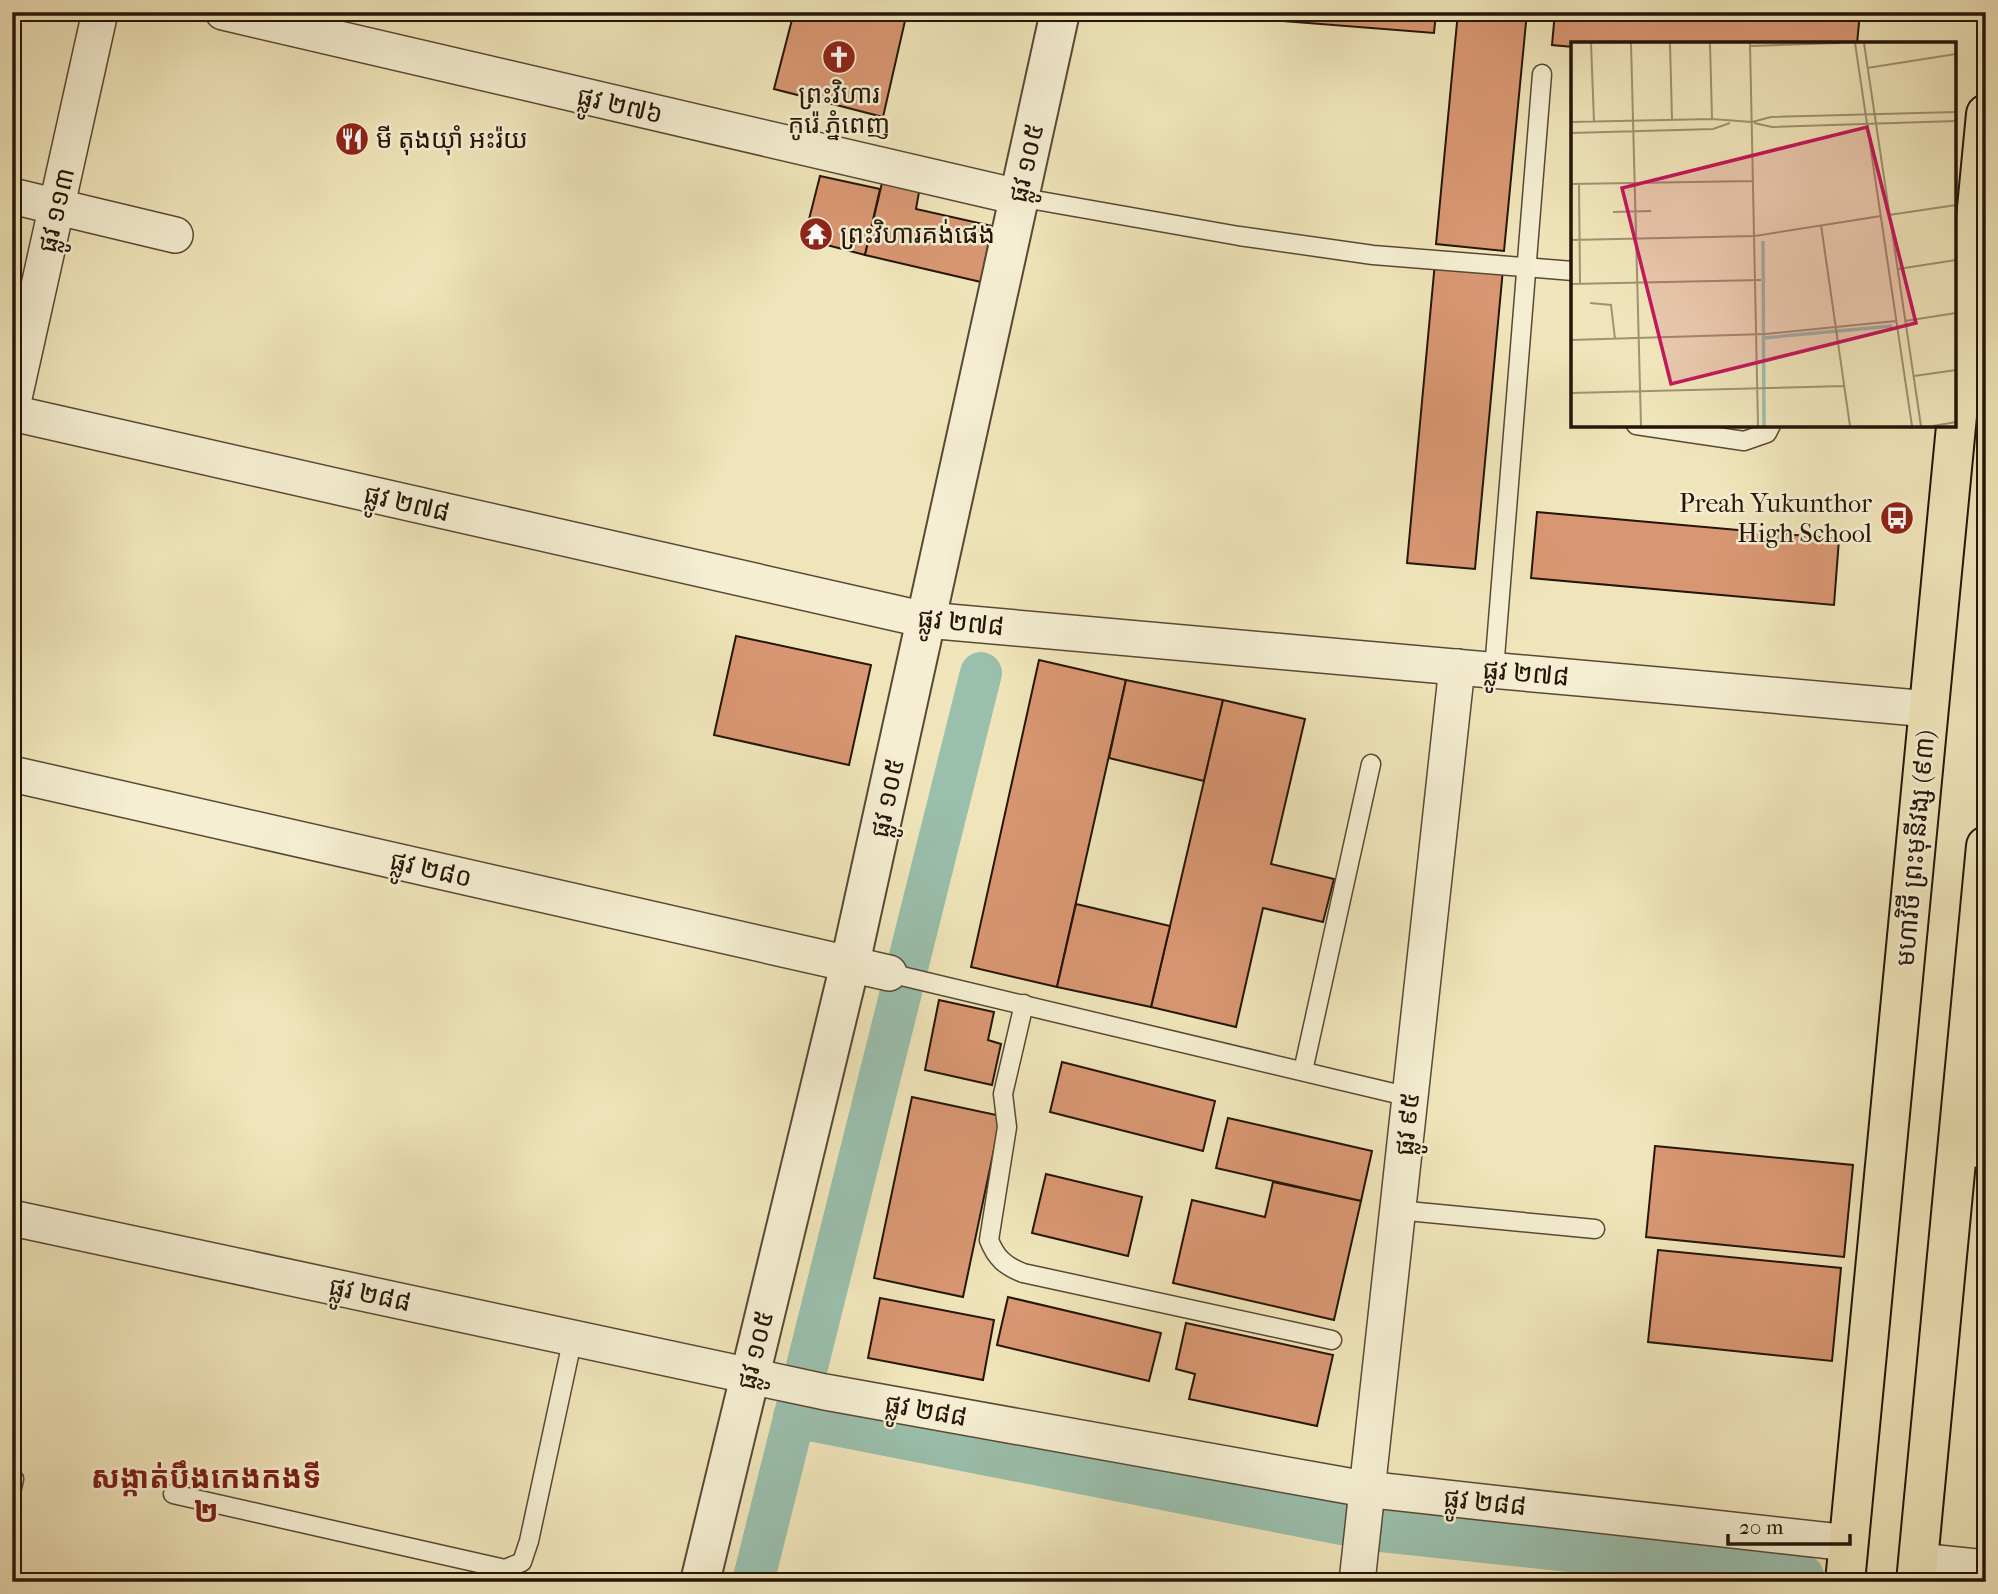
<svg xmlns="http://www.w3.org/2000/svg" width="1998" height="1594" font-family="'IM FELL French Canon','Noto Sans Khmer',serif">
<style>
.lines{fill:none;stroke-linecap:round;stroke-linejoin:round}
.canal{stroke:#9abfad;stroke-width:42}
.building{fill:#d89772;stroke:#251508;stroke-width:2}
.service-casing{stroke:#584934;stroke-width:21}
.minor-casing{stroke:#584934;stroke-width:38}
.tertiary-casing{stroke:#584934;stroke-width:42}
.trunk-casing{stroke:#251508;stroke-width:42}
.service{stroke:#f5eed2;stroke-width:18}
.minor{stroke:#f5eed2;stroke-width:35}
.tertiary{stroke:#f5eed2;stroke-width:38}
.trunk{stroke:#f0e5ba;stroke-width:38}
.labels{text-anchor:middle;stroke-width:5;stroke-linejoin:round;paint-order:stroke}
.poi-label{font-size:26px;fill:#251508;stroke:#f5eed2;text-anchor:start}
.street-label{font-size:26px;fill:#251508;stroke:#f5eed2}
.quarter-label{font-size:30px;font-weight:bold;fill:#7a1f14;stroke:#f5eed2}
.inset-river{fill:none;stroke:#9abfad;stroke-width:3.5}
.inset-road{fill:none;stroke:#9f9273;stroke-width:2}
.view{fill:#c2185b;fill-opacity:0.15;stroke:#c2185b;stroke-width:3.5}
.inset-edge{fill:none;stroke:#251508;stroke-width:3.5}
</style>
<rect width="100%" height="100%" fill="#f0e5ba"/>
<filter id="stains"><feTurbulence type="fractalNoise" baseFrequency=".00286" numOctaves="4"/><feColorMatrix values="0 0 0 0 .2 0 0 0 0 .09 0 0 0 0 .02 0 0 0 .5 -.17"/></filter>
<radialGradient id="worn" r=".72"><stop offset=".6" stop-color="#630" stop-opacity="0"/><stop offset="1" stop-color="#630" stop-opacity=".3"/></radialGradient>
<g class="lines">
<g class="canal">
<polyline points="794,1417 1372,1530 1803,1576"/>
<polyline points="753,1582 981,673"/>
</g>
</g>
<g class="building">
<polygon points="794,12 907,12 883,117 774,89"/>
<polygon points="1168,12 1436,12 1434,33"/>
<polygon points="1458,12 1527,12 1504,251 1436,244"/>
<polygon points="1555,12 1860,12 1857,44 1573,44 1573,47 1552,45"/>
<polygon points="820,176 880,189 865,255 804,239"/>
<polygon points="882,183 919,192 916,209 992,226 981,282 865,255"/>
<polygon points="1435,262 1503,269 1475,569 1407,563"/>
<polygon points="1537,512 1839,539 1834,605 1531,578"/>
<polygon points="736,636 871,665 849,765 714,735"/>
<polygon points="1039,660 1126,680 1057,987 971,967"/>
<polygon points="1126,680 1223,700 1204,781 1109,758"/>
<polygon points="1223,700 1305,719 1271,864 1334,879 1323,922 1263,908 1236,1027 1151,1007"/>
<polygon points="1076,904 1170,926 1151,1007 1057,987"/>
<polygon points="939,1000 994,1012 988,1040 1001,1044 992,1085 925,1070"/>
<polygon points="1062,1062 1215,1101 1203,1151 1050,1112"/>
<polygon points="912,1097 1001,1116 963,1297 874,1278"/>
<polygon points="1228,1118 1372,1151 1361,1201 1216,1168"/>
<polygon points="1655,1146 1853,1165 1844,1257 1646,1237"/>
<polygon points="1046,1174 1142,1197 1128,1256 1032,1233"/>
<polygon points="1273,1182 1361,1201 1334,1320 1173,1283 1192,1200 1265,1217"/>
<polygon points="1658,1250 1841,1268 1832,1361 1648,1342"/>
<polygon points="1008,1297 1161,1333 1149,1381 997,1345"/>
<polygon points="880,1298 994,1320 983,1380 868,1358"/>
<polygon points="1186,1323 1333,1355 1317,1426 1189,1399 1195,1374 1176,1369"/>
</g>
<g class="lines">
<g class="service-casing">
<g id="service">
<polyline points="1018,197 1239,236 1373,255 1573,271"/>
<polyline points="1636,425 1744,441 1767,433 1771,425"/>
<polyline points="1494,670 1542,74"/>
<polyline points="889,973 1410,1097"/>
<path d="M1024,1004L1003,1094L1007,1127L989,1240C996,1258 1005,1266 1023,1273L1332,1340"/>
<polyline points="1303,1071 1371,764"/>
<polyline points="1397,1210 1595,1229"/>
<polyline points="12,1488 14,1479"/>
<polyline points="173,1494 505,1569 522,1562 529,1541 573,1337"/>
</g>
</g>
<g class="minor-casing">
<g id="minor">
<polyline points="223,12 1018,197"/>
<polyline points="12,196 175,235"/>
<polyline points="12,407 100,12"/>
<polyline points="12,413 926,620 1929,709"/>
<polyline points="12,774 889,973"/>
<polyline points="1958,1147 1986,1150"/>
<polyline points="12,1218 825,1392 1365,1489 1849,1543"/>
<polyline points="1918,1561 1986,1568"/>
<polyline points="1357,1582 1457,667"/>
</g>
</g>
<g class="tertiary-casing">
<polyline id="tertiary" points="700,1582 850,964 1060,12"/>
</g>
<g class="trunk-casing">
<g id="trunk">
<polyline points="1845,1582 1986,114"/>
<polyline points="1916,1582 1986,846"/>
</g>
</g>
<use href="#service" class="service"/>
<use href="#minor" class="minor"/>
<use href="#tertiary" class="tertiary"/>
<use href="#trunk" class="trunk"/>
</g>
<defs>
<g id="church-disc" transform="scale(1.75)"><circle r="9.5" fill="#8f2418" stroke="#f5eed2"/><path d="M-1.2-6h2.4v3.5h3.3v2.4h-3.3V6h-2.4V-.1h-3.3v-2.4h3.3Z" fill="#fff"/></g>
<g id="restaurant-disc" transform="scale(1.75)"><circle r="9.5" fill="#8f2418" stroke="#f5eed2"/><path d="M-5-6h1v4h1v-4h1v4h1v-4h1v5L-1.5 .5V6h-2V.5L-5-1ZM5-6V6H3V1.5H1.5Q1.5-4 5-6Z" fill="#fff"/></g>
<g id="temple-disc" transform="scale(1.75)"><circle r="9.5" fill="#8f2418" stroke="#f5eed2"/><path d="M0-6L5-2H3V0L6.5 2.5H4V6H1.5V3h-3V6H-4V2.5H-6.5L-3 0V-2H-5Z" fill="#fff"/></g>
<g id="bus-disc" transform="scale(1.75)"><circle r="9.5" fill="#8f2418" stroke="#f5eed2"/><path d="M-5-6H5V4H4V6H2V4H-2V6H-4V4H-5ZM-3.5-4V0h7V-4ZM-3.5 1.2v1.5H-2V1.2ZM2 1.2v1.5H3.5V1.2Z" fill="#fff"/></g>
</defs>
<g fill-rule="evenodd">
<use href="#church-disc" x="839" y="57"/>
<use href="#restaurant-disc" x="352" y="139"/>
<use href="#temple-disc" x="816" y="234"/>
<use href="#bus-disc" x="1897" y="518"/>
</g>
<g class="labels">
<g class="poi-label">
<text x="839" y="103" text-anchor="middle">ព្រះវិហារ<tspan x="839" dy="30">កូរ៉េ ភ្នំពេញ</tspan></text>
<text x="376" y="148">មី តុងយ៉ាំ អះរ៉យ</text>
<text x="840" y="243">ព្រះវិហារគង់ផេង</text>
<text x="1872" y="512" text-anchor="end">Preah Yukunthor<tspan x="1872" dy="30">High School</tspan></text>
</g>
<g class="street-label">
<text transform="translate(620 105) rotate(13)" y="9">ផ្លូវ ២៧៦</text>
<text transform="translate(1026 163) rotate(-77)" y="9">ផ្លូវ ១០៥</text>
<text transform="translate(56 210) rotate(-77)" y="9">ផ្លូវ ១១៣</text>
<text transform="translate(407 503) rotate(13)" y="9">ផ្លូវ ២៧៨</text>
<text transform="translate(961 622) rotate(6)" y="9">ផ្លូវ ២៧៨</text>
<text transform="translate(1526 673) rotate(5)" y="9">ផ្លូវ ២៧៨</text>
<text transform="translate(887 798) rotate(-78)" y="9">ផ្លូវ ១០៥</text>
<text transform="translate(1915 848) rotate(-85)" y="9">មហាវិថី ព្រះមុនីវង្ស (៩៣)</text>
<text transform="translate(431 869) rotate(13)" y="9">ផ្លូវ ២៨០</text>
<text transform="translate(1407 1124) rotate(-84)" y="9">ផ្លូវ ៩៥</text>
<text transform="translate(370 1294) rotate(12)" y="9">ផ្លូវ ២៨៨</text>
<text transform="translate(755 1350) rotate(-76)" y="9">ផ្លូវ ១០៥</text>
<text transform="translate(926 1410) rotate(10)" y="9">ផ្លូវ ២៨៨</text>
<text transform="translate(1485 1502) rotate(6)" y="9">ផ្លូវ ២៨៨</text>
</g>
<g class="quarter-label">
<text x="206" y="1488">សង្កាត់បឹងកេងកងទី<tspan x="206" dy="34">២</tspan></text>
</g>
</g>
<g transform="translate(1571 42)">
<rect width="385" height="385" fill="#f0e5ba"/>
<path class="inset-river" d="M192,199L193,384M192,296L321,284"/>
<path class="inset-road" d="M20,1L23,80M60,1L70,384M99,1L101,78M139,1L141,77M179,1L187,384M284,1L341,384M293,1L350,384M179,4L270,1M296,26L385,12M0,80L141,77L181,80L200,75L385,70M183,81L201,85L385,79M0,91L142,87L159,81M0,142L182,139M8,142L9,242M42,170L80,169M318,173L385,163M250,183L279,384M0,198L184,194L310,174M327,227L385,218M0,242L190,238M19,261L40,263L44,297M334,279L385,271M0,298L195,292L325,279M343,334L385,328M0,351L273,344M362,384L385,380"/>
<path class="view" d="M296,85L345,281L100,342L51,146Z"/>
<rect width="385" height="385" class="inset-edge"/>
</g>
<rect width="1998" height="1594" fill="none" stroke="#f0e5ba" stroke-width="42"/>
<rect x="14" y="14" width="1970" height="1566" fill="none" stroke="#251508" stroke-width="3.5"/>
<rect x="21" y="21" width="1956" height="1552" fill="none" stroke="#251508" stroke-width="2"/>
<path d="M1728 1534v10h122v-10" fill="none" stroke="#251508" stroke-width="3.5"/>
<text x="1739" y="1534" font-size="21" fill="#251508" stroke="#f5eed2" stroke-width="5" paint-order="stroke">20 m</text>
<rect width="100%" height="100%" filter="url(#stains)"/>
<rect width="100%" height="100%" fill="url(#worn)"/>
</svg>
